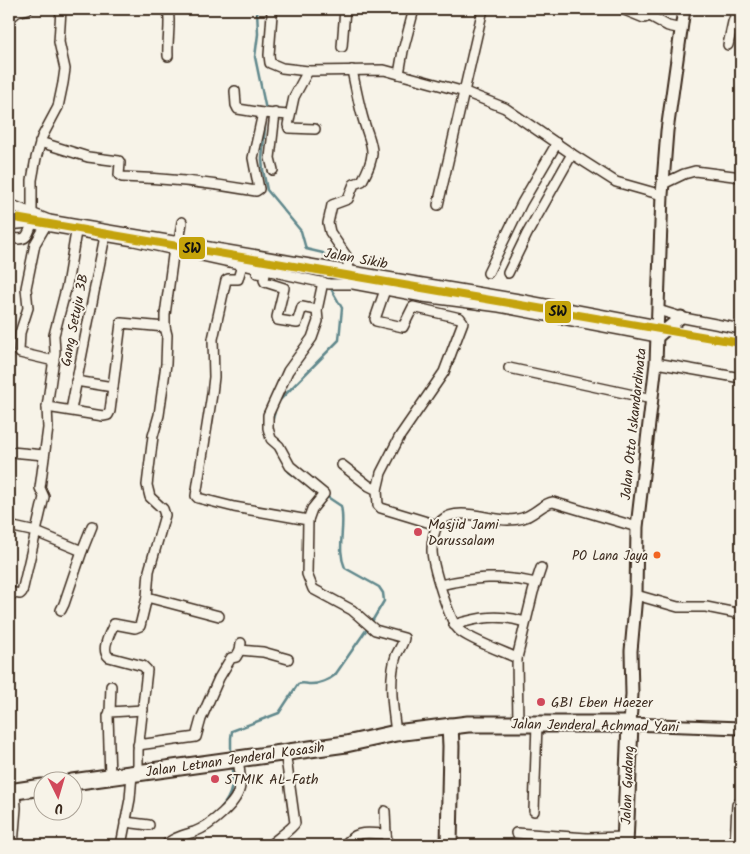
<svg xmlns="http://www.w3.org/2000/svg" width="750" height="854" font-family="Kalam,sans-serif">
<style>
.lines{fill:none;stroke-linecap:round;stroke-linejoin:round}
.stream{stroke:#60888c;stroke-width:2.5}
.street-casing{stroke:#3b2a1e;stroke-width:12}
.secondary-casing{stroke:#3b2a1e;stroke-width:15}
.highway-casing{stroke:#3b2a1e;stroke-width:19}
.street{stroke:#f7f3e8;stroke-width:9}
.secondary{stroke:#f7f3e8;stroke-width:11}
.highway{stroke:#f7f3e8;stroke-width:15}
.rail-1-casing{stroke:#f7f3e8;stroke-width:11}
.rail-1{stroke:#c4a309;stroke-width:8}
.poi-dot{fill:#d1495b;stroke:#f7f3e8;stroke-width:2}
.bus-dot{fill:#f26522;stroke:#f7f3e8;stroke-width:2}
.labels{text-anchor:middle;stroke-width:4;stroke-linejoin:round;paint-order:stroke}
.bus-label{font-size:13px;fill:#3b2a1e;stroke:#f7f3e8;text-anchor:end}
.street-label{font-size:14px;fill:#3b2a1e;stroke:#f7f3e8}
.poi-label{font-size:14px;fill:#3b2a1e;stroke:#f7f3e8;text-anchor:start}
.line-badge{stroke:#f7f3e8;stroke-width:2}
.pale-badge-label{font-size:14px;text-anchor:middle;font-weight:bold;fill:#111}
</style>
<rect width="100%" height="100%" fill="#f7f3e8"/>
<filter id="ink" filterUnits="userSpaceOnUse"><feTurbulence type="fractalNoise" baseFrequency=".02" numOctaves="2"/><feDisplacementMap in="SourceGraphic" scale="10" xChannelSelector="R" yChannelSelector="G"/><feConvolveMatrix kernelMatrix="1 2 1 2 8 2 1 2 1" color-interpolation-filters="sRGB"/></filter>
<g filter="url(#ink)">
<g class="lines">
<g class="stream">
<polyline points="257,9 258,34 255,57 266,110"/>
<polyline points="266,116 262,159 263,170 267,190 301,231 306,249 323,253 330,264"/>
<polyline points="330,270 330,282"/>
<polyline points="272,423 277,403 339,340 342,308 330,287"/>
<polyline points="288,469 289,472 300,480"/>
<path d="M231,754V738L232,731L279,713L298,684C304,682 305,684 311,684C319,684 329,680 335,675L371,623L384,601L383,593L379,587L345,568C336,547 346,528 341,506L326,496"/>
<path d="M221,808C233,794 233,783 232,765"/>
</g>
<g class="street-casing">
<g id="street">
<polyline points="271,9 272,14 269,55 270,63 282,68 308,71 384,70 465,92 505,108 572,154 616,182 662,195"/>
<polyline points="622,9 644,18 650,16 668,26 682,29"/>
<polyline points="9,19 17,12 28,9"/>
<polyline points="728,45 733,22 738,9"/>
<polyline points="342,47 345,9"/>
<path d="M168,56C167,40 171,24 168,9"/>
<polyline points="308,71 294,97 288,125 289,128 315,129"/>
<polyline points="399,74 403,51 414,9"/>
<polyline points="235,91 236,105 238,109 263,113 289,115"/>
<path d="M40,142L88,157L119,161L120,163L119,175L122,177C167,178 211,183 256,191L259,189L253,158L263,113"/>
<polyline points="273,170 270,158 275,113"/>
<polyline points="663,184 684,174 695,171 741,177"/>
<polyline points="9,204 49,220 35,244 26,288 28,308 20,333 19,351 20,353 54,361"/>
<polyline points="438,205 483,9"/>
<polyline points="32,214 32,180 36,158 42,137 58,107 63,83 65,69 59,42 61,9"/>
<polyline points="49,220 519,299 657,325"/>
<polyline points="9,225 28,223 134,241 329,284 353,284 423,297 499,307 657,337"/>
<path d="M9,238C26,240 26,240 32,224"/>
<polyline points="179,242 182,222"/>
<path d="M242,265L238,279H228L226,280L213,339L214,377L212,394L196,496L198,498L234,507L308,520L307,574L313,589L352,610L375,630L404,638C403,645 398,650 396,656C388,680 393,708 396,733"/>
<path d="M349,270L347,257L330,232L328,223L332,205L348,199L354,184L362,181C380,149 370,146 362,115C358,100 355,85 352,70"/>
<polyline points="257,273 265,274 264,280 265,282 284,288 277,317 278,320 297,323 302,307 317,310"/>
<polyline points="488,273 522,203 557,143"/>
<polyline points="508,273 527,234 572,154"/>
<polyline points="658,310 684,318 741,329"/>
<polyline points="656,363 741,378"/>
<polyline points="509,368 652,399"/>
<polyline points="76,381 113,387"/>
<polyline points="47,407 103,416 108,415 110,411 121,323 165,327"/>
<polyline points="71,410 105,236"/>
<polyline points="11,452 44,455"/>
<polyline points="342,465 369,486 377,490 378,505 381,508 437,525"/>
<polyline points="377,490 381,473 400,436 444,372 463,322 460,318 413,307 403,327 376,321 375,319 385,290"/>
<polyline points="308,520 312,509 324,494 290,466 279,446 271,439 268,428 268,415 288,371 312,338 318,321 317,310 323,282"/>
<polyline points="9,526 36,532 82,551 92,526"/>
<path d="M440,585C474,577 502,575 536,583"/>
<polyline points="9,592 20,594 22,592 44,497 40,488 48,428 47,407 55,352 54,335 67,285 76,232"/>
<polyline points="636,595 678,607 706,607 741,614"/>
<polyline points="147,597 219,616"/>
<polyline points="61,610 64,604 82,551"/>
<path d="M454,625C479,617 500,614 525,622"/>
<polyline points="240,650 263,652 288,659"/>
<polyline points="517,658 533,592 541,568"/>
<polyline points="110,712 111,686"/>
<path d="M518,723L517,658C504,652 468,639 459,630C449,621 432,564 432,550C432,542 434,527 441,521C457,506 488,520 508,520C517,520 526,518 533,513C540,509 545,503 553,502L637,527"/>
<polyline points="138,745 196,737 201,719 219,678 231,658 236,657 240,650 241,643"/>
<path d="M138,773V750L147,670L143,666L109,657C100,650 110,633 114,624L135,628L140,626L147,597L149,571L165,515L163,509L150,497L147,485L153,436L159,415L166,364L167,335L165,327V315L174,248"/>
<polyline points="110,777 108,716 110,712 143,710"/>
<polyline points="385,811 386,834 388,845"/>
<polyline points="534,811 537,724"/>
<polyline points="125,822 149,825"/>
<polyline points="516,833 587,838 625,837"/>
<polyline points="13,845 16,808 15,791"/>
<polyline points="121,845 130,799 132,774"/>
<path d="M166,845C172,838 185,835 194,832C210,826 238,803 240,786C241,777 239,767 238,758"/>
<path d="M270,845C275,840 293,828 295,823L285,751"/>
<path d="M345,845C357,829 367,834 386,834"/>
<polyline points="735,845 737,805 741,801"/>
</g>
</g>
<g class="secondary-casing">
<g id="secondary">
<polyline points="684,9 667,131 662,195 656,363 637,527 636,595 631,651 632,694 630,724 741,728"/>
<polyline points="657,337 681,317"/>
</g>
</g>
<g class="highway-casing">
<g id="highway">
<polyline points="72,782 346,744 396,733 468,724 630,724 625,845"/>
<polyline points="9,792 42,787"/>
<polyline points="449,845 451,746 450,726"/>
</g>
</g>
<use href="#street" class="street"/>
<use href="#secondary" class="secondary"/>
<use href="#highway" class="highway"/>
<g class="rail-1-casing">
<polyline id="rail-1" points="9,217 741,343"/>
</g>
<use href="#rail-1" class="rail-1"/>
</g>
</g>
<g class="poi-dot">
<circle cx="418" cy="532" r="5"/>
<circle cx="541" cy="702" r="5"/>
<circle cx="215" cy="779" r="5"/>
</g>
<circle class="bus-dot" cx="657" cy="555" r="4.5"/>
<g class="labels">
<g class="bus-label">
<text x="648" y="560">PO Lana Jaya</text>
</g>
<g class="street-label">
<text transform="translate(356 258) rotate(10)" y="5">Jalan Sikib</text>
<text transform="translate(74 320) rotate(-79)" y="5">Gang Setuju 3B</text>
<text transform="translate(633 424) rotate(-84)" y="5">Jalan Otto Iskandardinata</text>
<text transform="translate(595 725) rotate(1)" y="5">Jalan Jenderal Achmad Yani</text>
<text transform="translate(235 759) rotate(-8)" y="5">Jalan Letnan Jenderal Kosasih</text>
<text transform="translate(627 785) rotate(-88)" y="5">Jalan Gudang</text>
</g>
<g class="poi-label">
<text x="428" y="529">Masjid Jami<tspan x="428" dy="16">Darussalam</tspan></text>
<text x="551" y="707">GBI Eben Haezer</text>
<text x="225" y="784">STMIK AL-Fath</text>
</g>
</g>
<g class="line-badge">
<rect x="178" y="236" width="28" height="24" rx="5" fill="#c4a309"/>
<rect x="544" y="300" width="28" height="24" rx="5" fill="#c4a309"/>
</g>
<g class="pale-badge-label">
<text x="192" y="253">SW</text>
<text x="558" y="316">SW</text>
</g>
<rect width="750" height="854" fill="none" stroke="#f7f3e8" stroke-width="30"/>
<rect x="15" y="15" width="720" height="824" fill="none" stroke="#3b2a1e" stroke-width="2" filter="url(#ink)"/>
<g transform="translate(58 796) rotate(175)"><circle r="24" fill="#f7f3e8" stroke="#aca397"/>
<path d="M0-4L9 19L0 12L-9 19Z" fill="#d1495b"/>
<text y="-8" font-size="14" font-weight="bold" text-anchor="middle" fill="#3b2a1e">U</text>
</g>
</svg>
